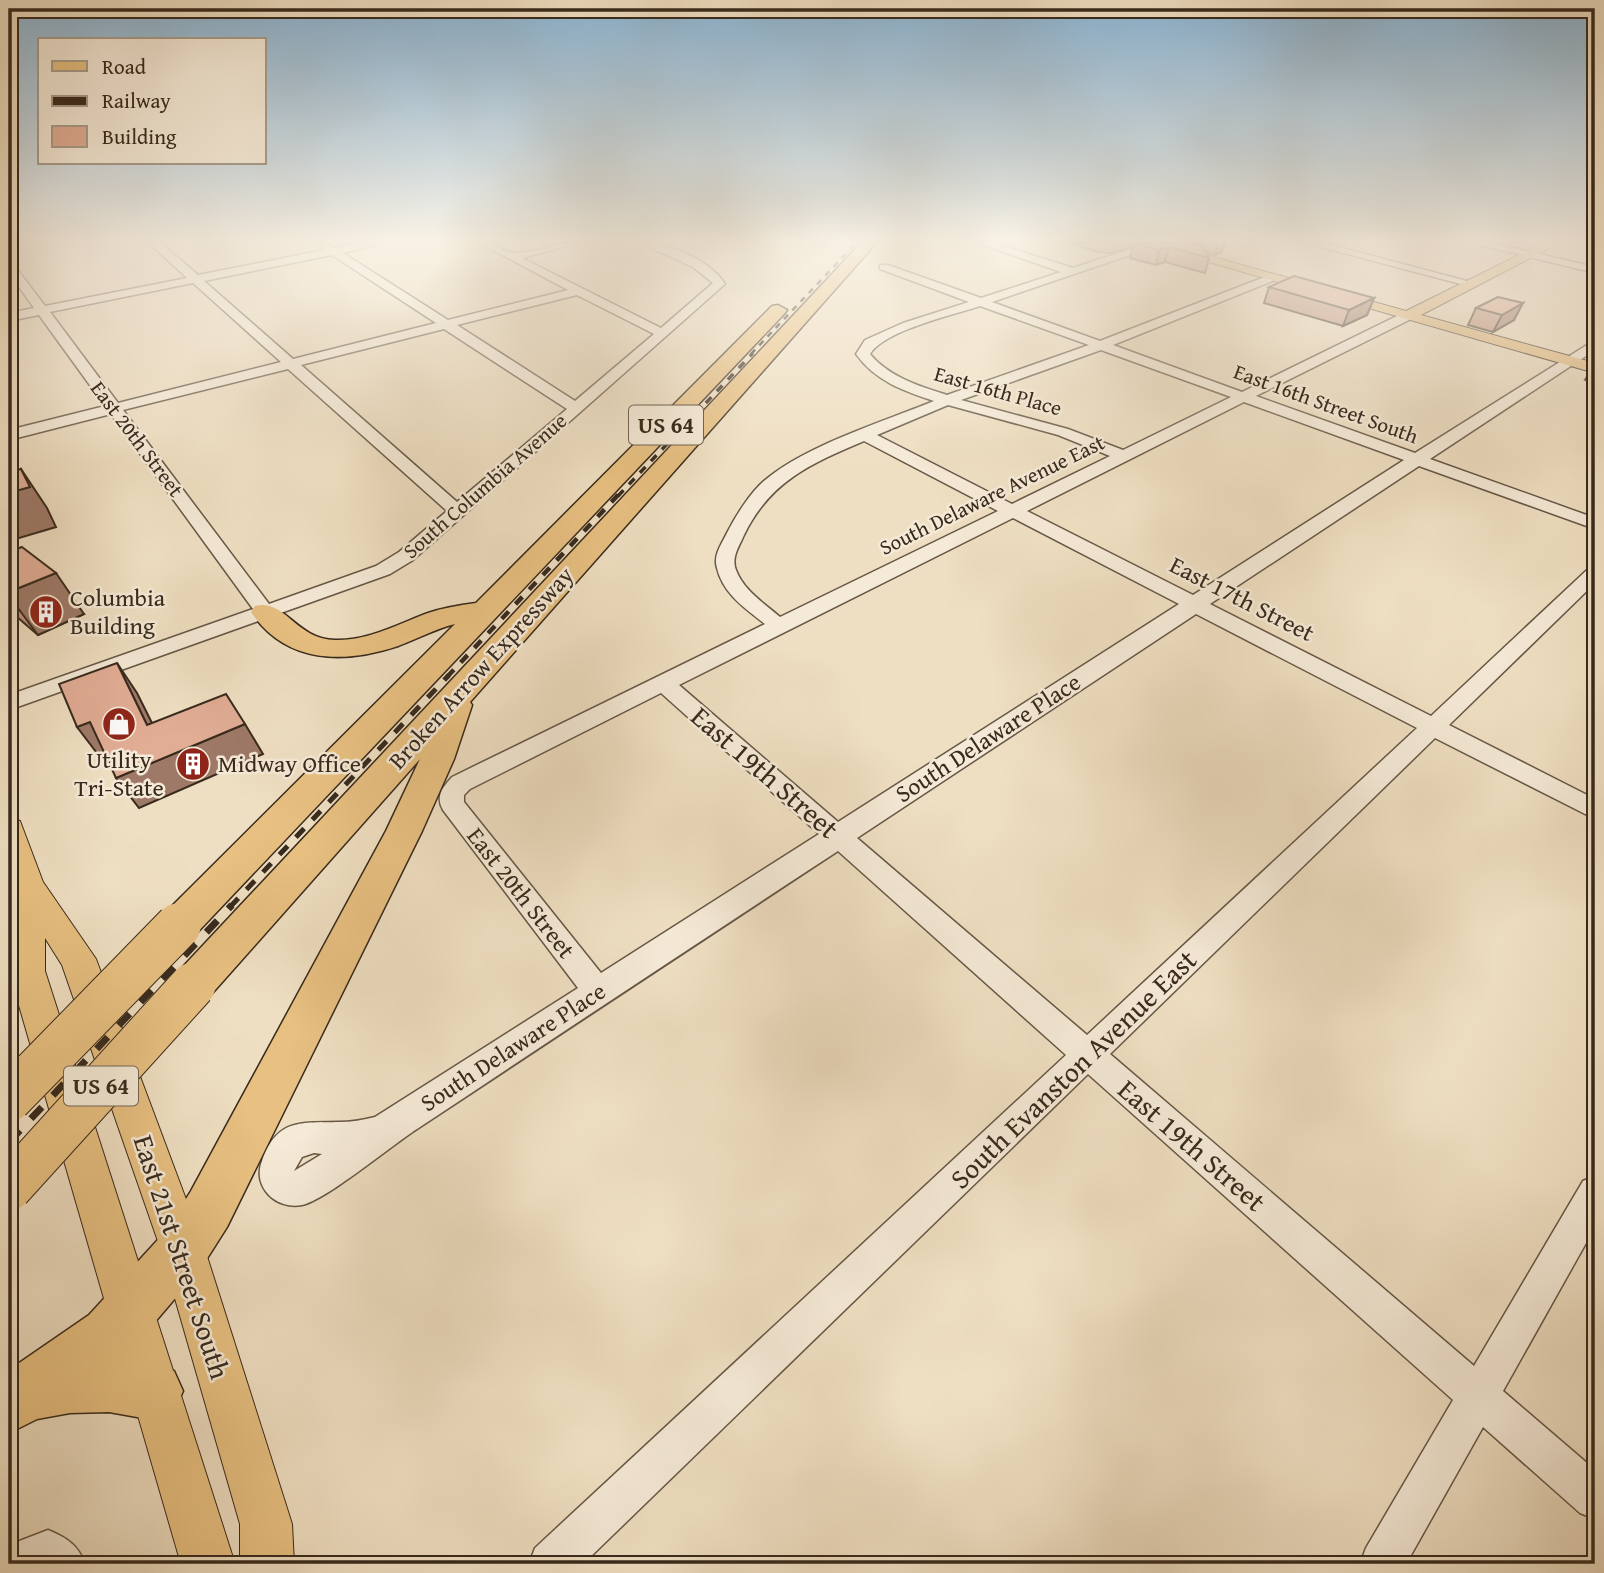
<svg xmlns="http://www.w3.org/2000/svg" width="1604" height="1573" font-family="'Gentium Book Plus',serif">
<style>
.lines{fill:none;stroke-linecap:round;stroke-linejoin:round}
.minor-casing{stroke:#665746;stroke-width:3}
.major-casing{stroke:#382a1d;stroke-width:2}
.highway-casing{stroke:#382a1d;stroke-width:3}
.minor{fill:#f5ead7;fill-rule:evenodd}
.major{fill:#e8c081;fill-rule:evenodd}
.highway{fill:#e8c081;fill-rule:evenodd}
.rail-far4{stroke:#382a1d;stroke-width:2.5;stroke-dasharray:6 6;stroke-linecap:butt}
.rail-far3{stroke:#382a1d;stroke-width:3.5;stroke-dasharray:8 8;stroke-linecap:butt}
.rail-far2{stroke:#382a1d;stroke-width:4.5;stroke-dasharray:10 10;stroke-linecap:butt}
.rail-far1{stroke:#382a1d;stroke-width:5;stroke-dasharray:12 12;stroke-linecap:butt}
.rail{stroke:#382a1d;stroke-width:7;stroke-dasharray:16 16;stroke-linecap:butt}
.highway-bridge-casing{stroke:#382a1d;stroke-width:47;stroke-linecap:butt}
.highway-bridge{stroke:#e8c081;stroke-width:45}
.wall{fill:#c29580;stroke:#382a1d;stroke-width:2}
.shaded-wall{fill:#9e7968;stroke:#382a1d;stroke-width:2}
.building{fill:#e1ad95;stroke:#382a1d;stroke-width:2}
.labels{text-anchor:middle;stroke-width:5;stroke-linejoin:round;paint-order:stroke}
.far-street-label{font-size:21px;fill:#382a1d;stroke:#f5ead7}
.shield{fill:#f5ead7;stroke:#716455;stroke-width:2}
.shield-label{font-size:23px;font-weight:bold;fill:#382a1d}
.poi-label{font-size:24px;fill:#382a1d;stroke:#f5ead7;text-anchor:start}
.street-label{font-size:24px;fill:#382a1d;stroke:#f5ead7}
.near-street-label{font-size:28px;fill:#382a1d;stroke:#f5ead7}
</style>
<rect width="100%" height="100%" fill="#efdfc2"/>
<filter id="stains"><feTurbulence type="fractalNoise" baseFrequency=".00286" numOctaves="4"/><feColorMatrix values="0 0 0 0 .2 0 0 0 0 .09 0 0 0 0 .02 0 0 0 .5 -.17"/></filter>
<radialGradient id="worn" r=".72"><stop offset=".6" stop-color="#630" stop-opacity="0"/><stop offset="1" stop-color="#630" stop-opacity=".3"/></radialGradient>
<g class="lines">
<g class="minor-casing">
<g id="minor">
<path d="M148,242H160L198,275L324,250L320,246L325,243L335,248L363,242H385L343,253L448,320L568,290L478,242C494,242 504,253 515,253C535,253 558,242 582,242L522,258L661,328L713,283L693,267L638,242C667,242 709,259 725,284L413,560L390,574L9,710V695L253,609L111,414L9,440V430L105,406L39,315L9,321V313L34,308L9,273V263L13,264L45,306L187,278ZM332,255L436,323L293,359L204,281ZM193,283L281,362L118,403L50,312ZM577,295L654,334L575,401L457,325ZM444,329L567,409L457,502L301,365ZM288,369L447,511L399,552L376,566L269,604L123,410Z"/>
<polygon points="812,242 825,242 825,243 820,246"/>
<path d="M975,242H991L1073,268L1152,242H1168L992,302L1100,341L1267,276H1275V280L1113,345L1242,392L1403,313H1411V319L1256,396L1415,453L1595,340V350L1430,459L1595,518V529L1419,466L1210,604L1431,716L1588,569L1595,567V583L1449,725L1595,799V819L1435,738L1110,1054L1474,1366L1583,1181L1595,1176V1227L1503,1391L1595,1470V1519L1580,1513L1483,1427L1406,1564H1360L1366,1548L1453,1400L1088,1074L583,1564H529L535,1548L1066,1055L838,851C697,943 557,1036 417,1129C392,1145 326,1200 302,1205C276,1210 252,1187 262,1161C277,1118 301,1123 339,1122C351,1122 363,1120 375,1117L578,988L443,810C435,796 443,787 452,777L765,624C746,609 723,594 717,568C713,556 721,545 727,533C735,517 750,493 764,481C806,445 883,422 934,401C904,391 875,381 856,354L865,340L903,323L969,302L880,269V265H888L981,298L1061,272ZM980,306L1089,345L947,395C919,386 889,377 870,354C885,330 953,315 980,306ZM1101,350L1231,397L1123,450L1068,429L961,400ZM1244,402L1404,460L1193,595L1027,511ZM948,405L1058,435L1110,456L1012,504L877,435ZM864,441L998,511L780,617C764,603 744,591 736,570C731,557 739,547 744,535C770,481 812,463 864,441ZM1013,518L1179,604L838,822L679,685ZM1196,614L1417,728L1087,1035L857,838ZM661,693L819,834L601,973L464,802V795L470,789ZM314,1153L322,1154L294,1171L302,1157Z"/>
<polygon points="1302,242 1320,242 1478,284 1472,287"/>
<polygon points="1468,242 1488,242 1595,267 1595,273"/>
<path d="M48,1530C67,1538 78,1545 85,1564H9V1545Z"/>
</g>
</g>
<g class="major-casing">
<g id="major">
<polygon points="1139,242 1160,242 1406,311 1545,242 1561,242 1421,315 1595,363 1595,373"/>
<polygon points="9,817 20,821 43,882 96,959 205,1250 292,1524 294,1564 240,1564 240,1524 161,1250 62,965 45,938 45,971 235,1564 181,1564 9,971 12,887 9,878"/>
</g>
</g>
<g class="highway-casing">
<g id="highway">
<polygon points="862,242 877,242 470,702 472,705 454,759 422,831 227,1227 201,1268 125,1357 154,1362 174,1371 183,1391 174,1411 154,1420 109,1412 70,1413 37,1419 9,1433 9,1370 89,1315 165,1232 191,1191 386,831 420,759 208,998 193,1003 178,998 172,985 178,972"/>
<path d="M778,305L787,310L784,314L192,938L178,943L164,938L158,926L164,914L455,624C435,629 417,639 398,646C344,664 286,664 251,612L255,606C285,598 295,639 335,640C368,641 398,624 428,613C443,608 460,605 476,603L772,306Z"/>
</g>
</g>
<use href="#minor" class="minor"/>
<use href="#major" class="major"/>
<use href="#highway" class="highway"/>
<polyline class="rail-far4" points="751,354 857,242"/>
<polyline class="rail-far3" points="618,496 753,353"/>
<polyline class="rail-far2" points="447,677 619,494"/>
<polyline class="rail-far1" points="230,907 449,675"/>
<polyline class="rail" points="9,1142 232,905"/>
<g class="highway-bridge-casing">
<g id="highway-bridge">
<polyline points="9,1099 178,926"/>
<polyline points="9,1188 193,985"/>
</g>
</g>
<use href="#highway-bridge" class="highway-bridge"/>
</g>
<g class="wall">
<polygon points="1068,242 1225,242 1222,252 1215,255 1205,251 1209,258 1205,273 1165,262 1156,265 1130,258 1133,246 1112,253 1098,252"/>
<polygon points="1269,287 1374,298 1367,315 1343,326 1264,303"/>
<polygon points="1498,297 1514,320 1493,332 1468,325 1476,308"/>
<polygon points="1595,364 1595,383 1585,380 1594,365"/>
<polygon points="9,552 84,614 38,635 9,610"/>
</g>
<g class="shaded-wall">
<polygon points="1114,242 1138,242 1133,243 1133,246 1112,253"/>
<polygon points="1218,242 1225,242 1222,252 1215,255"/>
<polygon points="1169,247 1165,262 1156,265 1159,250"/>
<polygon points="1374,298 1367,315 1343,326 1349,310"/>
<polygon points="1523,303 1514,320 1493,332 1502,315"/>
<polygon points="21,469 47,508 56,527 9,541 9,493"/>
<polygon points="56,573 84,614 38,635 9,596 9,592"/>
<polygon points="117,663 137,693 168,755 147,725"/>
<polygon points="90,722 112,752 100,757 77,727"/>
<polygon points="245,724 263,754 139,808 116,778"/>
</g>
<g class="building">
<polygon points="1187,242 1201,246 1209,258 1169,247 1159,250 1133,243"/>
<polygon points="1294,276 1374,298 1349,310 1269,287"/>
<polygon points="1498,297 1523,303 1502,315 1476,308"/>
<polygon points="21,469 30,487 9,493 9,472"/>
<polygon points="22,547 56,573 9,592 9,552"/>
<polygon points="117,663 147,725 226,694 245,724 116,778 90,722 77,727 59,684"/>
</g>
<linearGradient id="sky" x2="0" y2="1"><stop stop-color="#8ab6d7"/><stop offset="0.52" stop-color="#f8f1e4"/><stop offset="1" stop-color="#f8f1e4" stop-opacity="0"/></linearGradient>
<rect width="1604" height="462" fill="url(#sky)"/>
<defs>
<g id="building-disc" transform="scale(1.75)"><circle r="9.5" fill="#8f2418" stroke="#f5ead7"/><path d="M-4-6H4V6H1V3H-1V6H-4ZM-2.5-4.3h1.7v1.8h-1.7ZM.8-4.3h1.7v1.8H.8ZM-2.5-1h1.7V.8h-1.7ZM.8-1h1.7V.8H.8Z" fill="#fff"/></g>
<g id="shop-disc" transform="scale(1.75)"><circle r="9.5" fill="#8f2418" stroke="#f5ead7"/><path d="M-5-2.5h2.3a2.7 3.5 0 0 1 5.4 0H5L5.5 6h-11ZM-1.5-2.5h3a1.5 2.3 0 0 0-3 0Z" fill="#fff"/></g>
</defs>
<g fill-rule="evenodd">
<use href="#building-disc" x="46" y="612"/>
<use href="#shop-disc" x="119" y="724"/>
<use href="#building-disc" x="193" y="764"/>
</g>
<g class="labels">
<g class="far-street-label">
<text transform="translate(998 391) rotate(16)" y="7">East 16th Place</text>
<text transform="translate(1326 404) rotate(20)" y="7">East 16th Street South</text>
<text transform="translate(137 439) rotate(53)" y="7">East 20th Street</text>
<text transform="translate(485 486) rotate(-41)" y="7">South Columbia Avenue</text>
<text transform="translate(992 495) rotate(-26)" y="7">South Delaware Avenue East</text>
</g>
<g class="shield">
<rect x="629" y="405.5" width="74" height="39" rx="5"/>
<rect x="64" y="1066.5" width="74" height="39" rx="5"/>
</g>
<g class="shield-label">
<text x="666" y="433">US 64</text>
<text x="101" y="1094">US 64</text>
</g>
<g class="poi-label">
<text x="70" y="606">Columbia<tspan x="70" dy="28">Building</tspan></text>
<text x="119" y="768" text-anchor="middle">Utility<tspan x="119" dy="28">Tri-State</tspan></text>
<text x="218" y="772">Midway Office</text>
</g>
<g class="street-label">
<text transform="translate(1242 599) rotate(27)" y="8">East 17th Street</text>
<text transform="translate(481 668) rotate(-48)" y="8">Broken Arrow Expressway</text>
<text transform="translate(988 738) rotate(-33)" y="8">South Delaware Place</text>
<text transform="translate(521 893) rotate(52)" y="8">East 20th Street</text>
<text transform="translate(513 1047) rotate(-33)" y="8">South Delaware Place</text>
</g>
<g class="near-street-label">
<text transform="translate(765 772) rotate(41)" y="10">East 19th Street</text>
<text transform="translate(1073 1069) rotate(-44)" y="10">South Evanston Avenue East</text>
<text transform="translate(1192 1145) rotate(41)" y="10">East 19th Street</text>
<text transform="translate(182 1257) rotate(72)" y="10">East 21st Street South</text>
</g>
</g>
<rect width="1604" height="1573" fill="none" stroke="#efdfc2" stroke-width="35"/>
<rect x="10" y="10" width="1583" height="1552" fill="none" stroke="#382a1d" stroke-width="3.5"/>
<rect x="18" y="18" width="1569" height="1538" fill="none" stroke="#382a1d" stroke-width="2"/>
<rect x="38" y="38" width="228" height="126" fill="#f5ead7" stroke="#a99d8d" stroke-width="2"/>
<rect x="52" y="61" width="35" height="10" fill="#e8c081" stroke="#a99d8d" stroke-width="2"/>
<text x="102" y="74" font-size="21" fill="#382a1d">Road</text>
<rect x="52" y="96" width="35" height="10" fill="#382a1d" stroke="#a99d8d" stroke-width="2"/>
<text x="102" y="108" font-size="21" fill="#382a1d">Railway</text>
<rect x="52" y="126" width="35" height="21" fill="#e1ad95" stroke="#a99d8d" stroke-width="2"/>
<text x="102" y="144" font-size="21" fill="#382a1d">Building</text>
<rect width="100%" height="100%" filter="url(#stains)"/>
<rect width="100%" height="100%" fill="url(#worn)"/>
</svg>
